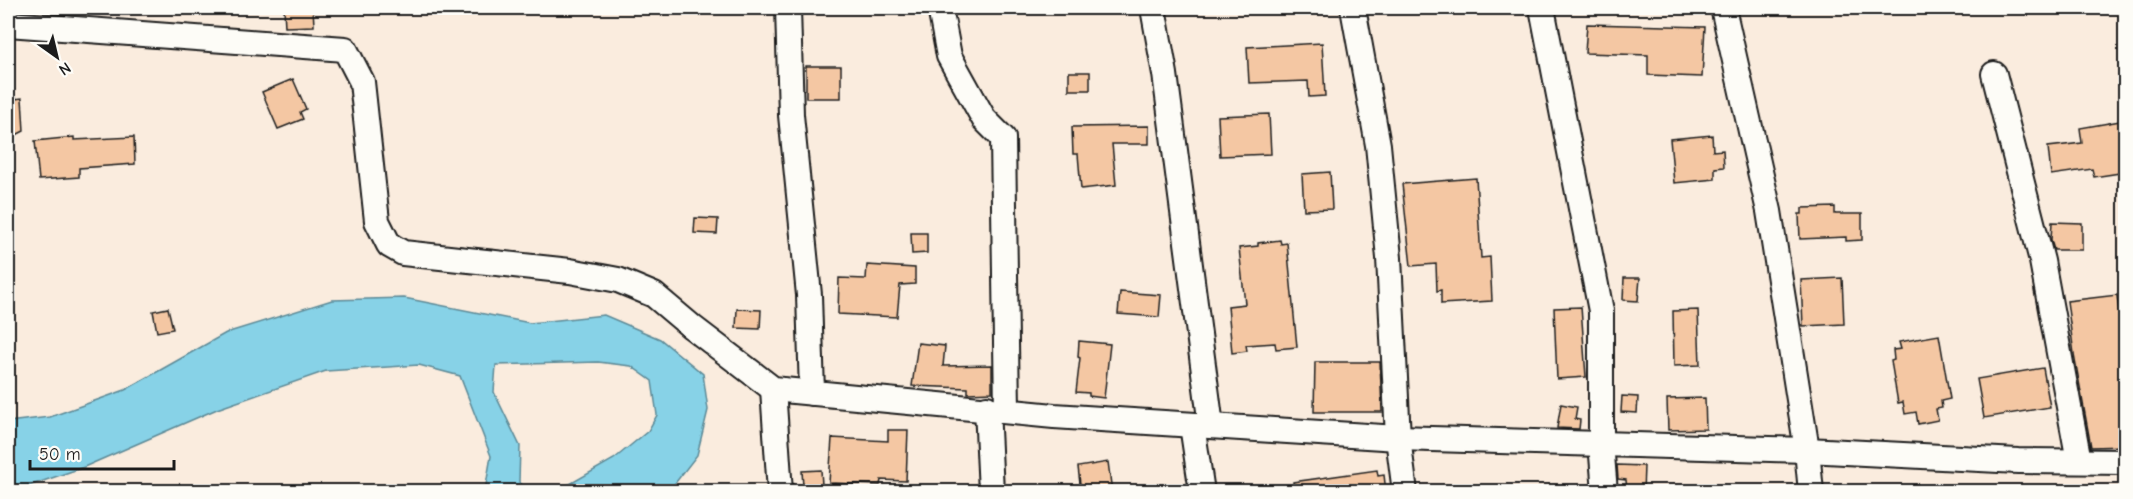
<svg xmlns="http://www.w3.org/2000/svg" width="2133" height="499" font-family="'Comic Neue',sans-serif">
<style>
.water{fill:#87d2e7;stroke:#5c8996;stroke-width:1.5}
.building{fill:#f4c7a3;stroke:#1c1c1c;stroke-width:1.5}
.lines{fill:none;stroke-linecap:round;stroke-linejoin:round}
.minor-casing{stroke:#1c1c1c;stroke-width:28}
.minor{stroke:#fdfcf7;stroke-width:24}
</style>
<rect width="100%" height="100%" fill="#faecde"/>
<filter id="ink" filterUnits="userSpaceOnUse"><feTurbulence type="fractalNoise" baseFrequency=".0167" numOctaves="2"/><feDisplacementMap in="SourceGraphic" scale="12" xChannelSelector="R" yChannelSelector="G"/><feConvolveMatrix kernelMatrix="1 2 1 2 8 2 1 2 1" color-interpolation-filters="sRGB"/></filter>
<g filter="url(#ink)">
<polygon class="water" points="404,298 530,323 604,315 660,339 703,374 708,410 697,455 669,491 547,491 570,484 614,459 648,431 657,415 652,381 631,366 598,362 496,365 494,392 520,446 519,482 529,491 485,491 491,456 460,376 419,365 326,371 217,409 84,467 14,491 8,491 8,422 50,417 125,390 226,333 332,300"/>
<g class="building">
<polygon points="284,8 313,8 314,26 285,27"/>
<polygon points="1587,24 1705,27 1702,77 1648,75 1648,55 1585,53"/>
<polygon points="1322,43 1325,96 1309,97 1308,81 1249,83 1247,47"/>
<rect x="806" y="66" width="35" height="32"/>
<rect x="1069" y="72" width="21" height="18"/>
<polygon points="293,79 306,109 300,112 303,119 278,129 262,92"/>
<polygon points="22,98 24,131 8,139 8,100"/>
<polygon points="1269,114 1271,154 1220,156 1218,116"/>
<polygon points="2126,120 2126,172 2094,177 2092,169 2051,175 2048,147 2082,143 2080,128"/>
<polygon points="1149,126 1149,144 1112,144 1116,185 1081,189 1078,154 1073,154 1072,127"/>
<polygon points="1712,135 1713,151 1723,150 1724,167 1715,168 1715,179 1674,183 1670,139"/>
<polygon points="74,137 74,140 134,137 135,164 79,168 79,177 39,180 35,141"/>
<polygon points="1330,172 1332,209 1304,210 1302,174"/>
<polygon points="1476,178 1481,258 1490,257 1492,301 1441,304 1441,290 1437,291 1436,264 1411,266 1402,184"/>
<polygon points="1835,207 1835,214 1862,214 1862,240 1846,241 1846,237 1800,239 1799,214 1802,214 1802,208"/>
<polygon points="695,218 718,219 717,234 694,233"/>
<polygon points="2052,222 2082,223 2082,250 2054,250 2051,240"/>
<polygon points="911,233 927,233 927,253 912,254"/>
<polygon points="1280,240 1281,244 1287,243 1297,347 1276,349 1275,343 1246,345 1247,351 1232,353 1228,306 1245,304 1239,248 1258,246 1258,243"/>
<polygon points="867,265 915,268 915,284 900,285 897,317 838,314 839,278 866,279"/>
<polygon points="1624,278 1640,278 1638,301 1623,300"/>
<polygon points="1842,278 1844,324 1803,326 1801,280"/>
<polygon points="1120,292 1161,295 1159,317 1118,314"/>
<polygon points="2117,295 2126,369 2126,446 2091,447 2074,354 2067,301"/>
<polygon points="1581,307 1586,377 1557,379 1554,308"/>
<polygon points="168,308 173,329 157,332 153,311"/>
<polygon points="737,309 761,310 760,329 736,328"/>
<polygon points="1698,310 1700,365 1674,366 1673,311"/>
<polygon points="1939,335 1950,399 1941,401 1942,408 1936,409 1938,420 1918,424 1916,412 1905,414 1903,402 1898,403 1891,361 1894,360 1893,350 1901,349 1899,342"/>
<polygon points="1079,341 1110,344 1104,398 1089,396 1089,393 1076,392 1080,358 1078,357"/>
<polygon points="918,343 945,346 943,366 992,365 992,392 968,393 968,388 912,386"/>
<polygon points="1315,362 1380,362 1382,412 1314,412"/>
<polygon points="2043,368 2050,407 1984,418 1977,379"/>
<polygon points="1622,396 1638,397 1637,413 1621,412"/>
<polygon points="1705,398 1706,429 1668,430 1667,399"/>
<polygon points="1561,404 1577,407 1575,419 1580,420 1579,429 1557,428"/>
<polygon points="888,430 908,430 906,481 881,480 880,485 829,483 832,438 888,441"/>
<polygon points="1108,462 1112,492 1081,492 1078,467"/>
<polygon points="1617,465 1644,466 1643,492 1627,492 1626,480 1618,479"/>
<polygon points="821,470 822,485 803,486 802,471"/>
<polygon points="1377,470 1378,476 1384,475 1386,492 1294,492 1293,482"/>
</g>
<g class="lines">
<g class="minor-casing">
<g id="minor">
<polyline points="788,8 791,115 809,295 812,393"/>
<polyline points="940,8 949,56 984,119 1003,138 1007,410"/>
<polyline points="1153,8 1165,74 1211,426"/>
<polyline points="1353,8 1378,145 1389,258 1398,438 1405,492"/>
<polyline points="1542,8 1601,311 1601,443 1605,492"/>
<polyline points="1723,8 1769,211 1807,450 1811,492"/>
<polyline points="8,24 345,49 362,82 377,221 389,245 403,253 570,271 618,280 654,295 692,327 773,389 1054,416 1398,438 1807,450 2018,461 2126,462"/>
<polyline points="1994,74 2042,261 2079,461"/>
<polyline points="773,389 780,492"/>
<polyline points="987,408 991,492"/>
<polyline points="1192,425 1202,492"/>
</g>
</g>
<use href="#minor" class="minor"/>
</g>
</g>
<rect width="2133" height="499" fill="none" stroke="#fdfcf7" stroke-width="30"/>
<rect x="15" y="15" width="2103" height="469" fill="none" stroke="#1c1c1c" stroke-width="2" filter="url(#ink)"/>
<g transform="translate(57 57) rotate(146)" stroke="#fdfcf7" stroke-width="4.5" paint-order="stroke">
<path d="M0-4.5L10 22L0 15L-10 22Z" fill="#1c1c1c"/>
<text y="-9" font-size="16" font-weight="bold" text-anchor="middle" fill="#1c1c1c">N</text>
</g>
<path d="M30 460v9h144v-9" fill="none" stroke="#1c1c1c" stroke-width="3"/>
<text x="39" y="460" font-size="18" fill="#1c1c1c" stroke="#fdfcf7" stroke-width="4.5" paint-order="stroke">50 m</text>
</svg>
